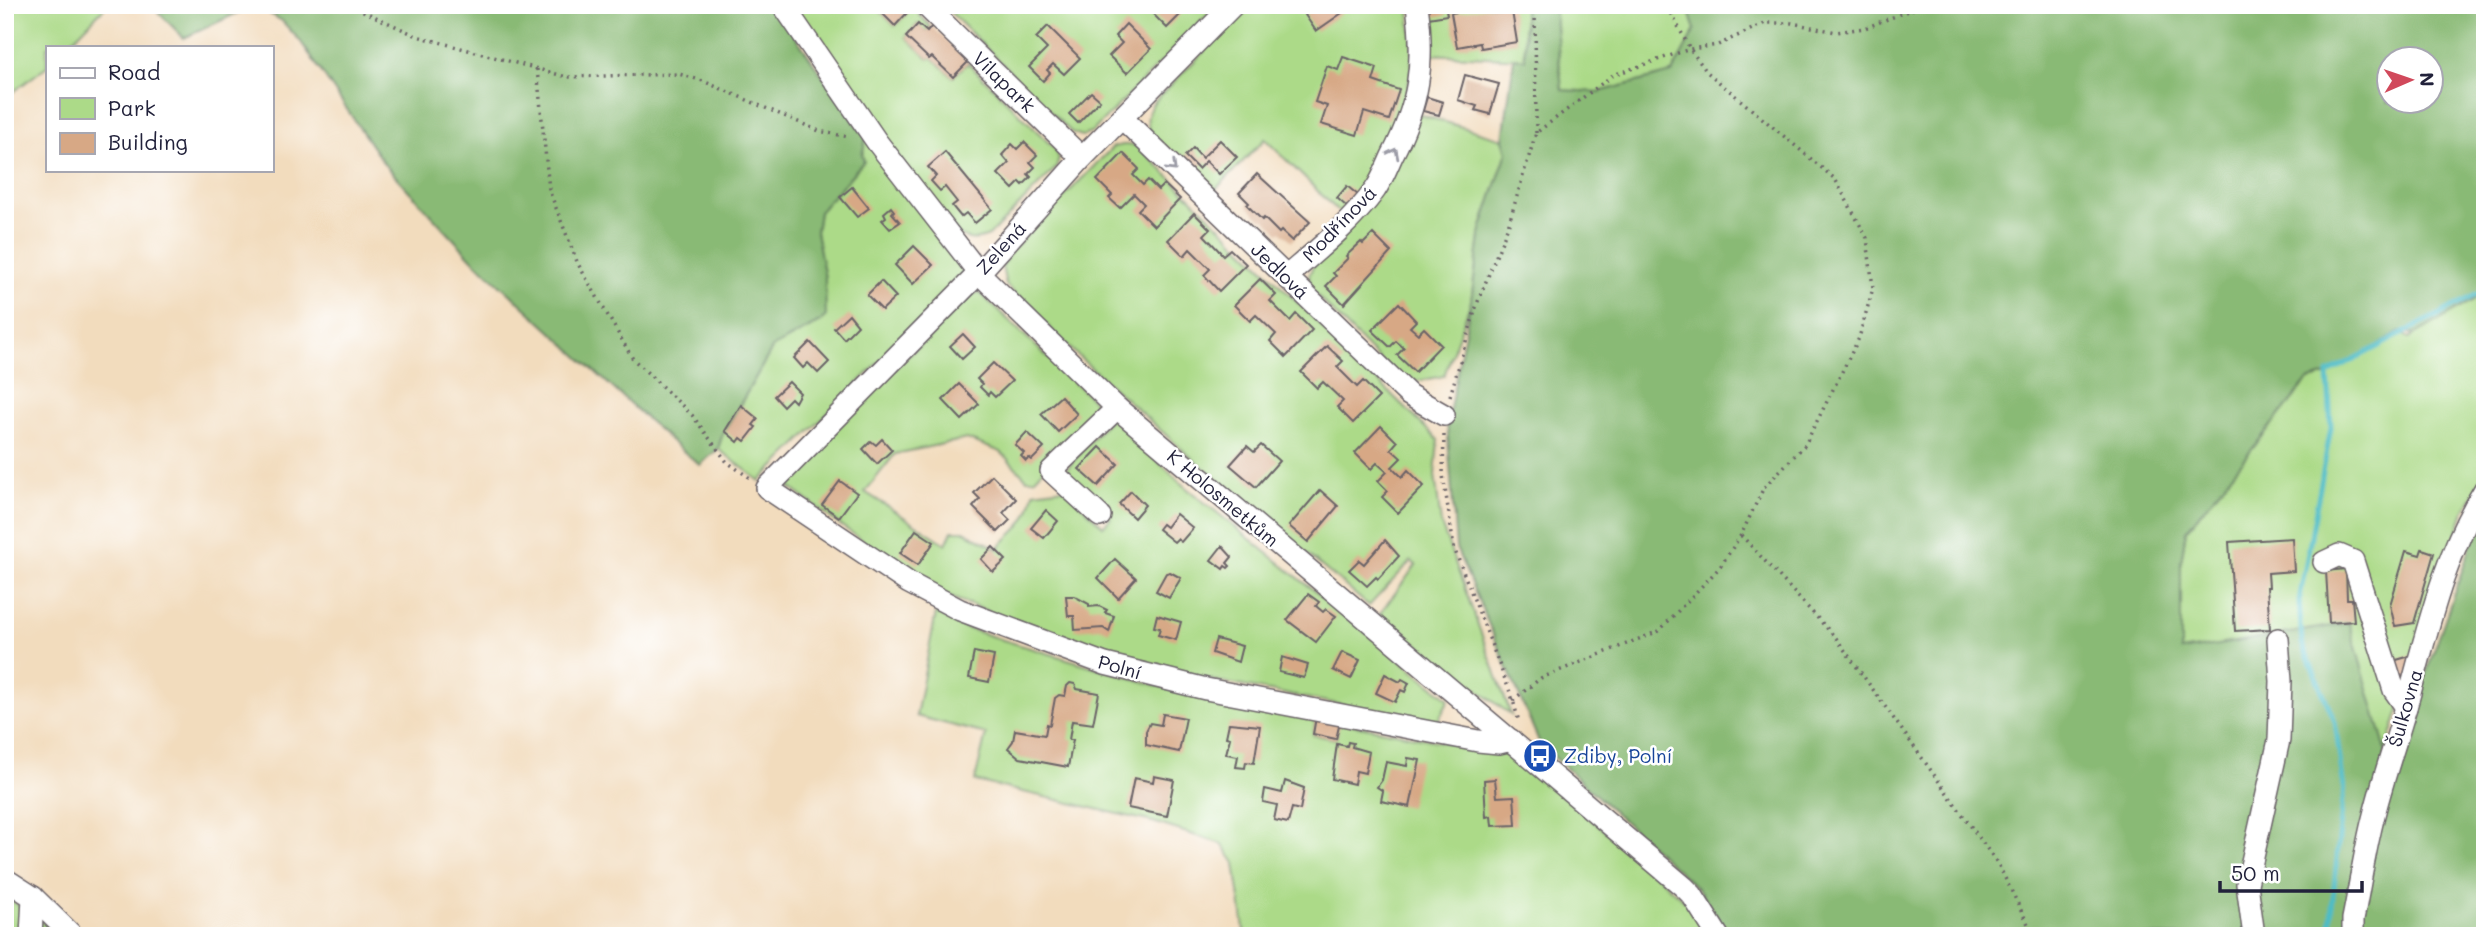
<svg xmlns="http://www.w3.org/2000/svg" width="2490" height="941" font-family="Mali,sans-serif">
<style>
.green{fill:#acda88;stroke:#677e62;stroke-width:2}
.forest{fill:#89ba74;stroke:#566e58;stroke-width:2;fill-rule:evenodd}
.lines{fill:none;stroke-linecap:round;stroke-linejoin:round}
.stream{stroke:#4ebcc6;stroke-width:5}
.building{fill:#d7a885}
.minor-casing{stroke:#6b6368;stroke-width:24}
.path{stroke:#6b6368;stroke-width:3.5;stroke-dasharray:2 5;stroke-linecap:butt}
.minor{stroke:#fff;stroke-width:21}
.oneway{stroke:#9c9ca7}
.labels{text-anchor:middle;stroke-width:5;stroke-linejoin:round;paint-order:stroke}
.street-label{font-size:19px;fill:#22223b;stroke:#fff}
.transit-label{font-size:19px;fill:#164399;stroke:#fff;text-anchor:start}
</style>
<rect width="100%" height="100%" fill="#fff"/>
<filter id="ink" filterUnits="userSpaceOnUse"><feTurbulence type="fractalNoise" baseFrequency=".0143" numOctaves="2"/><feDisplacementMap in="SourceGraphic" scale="14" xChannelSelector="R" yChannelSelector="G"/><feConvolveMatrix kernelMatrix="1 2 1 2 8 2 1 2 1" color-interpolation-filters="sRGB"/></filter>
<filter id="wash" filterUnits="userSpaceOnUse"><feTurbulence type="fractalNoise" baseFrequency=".00686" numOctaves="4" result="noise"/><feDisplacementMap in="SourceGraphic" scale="28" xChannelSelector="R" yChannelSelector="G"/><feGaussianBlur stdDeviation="1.57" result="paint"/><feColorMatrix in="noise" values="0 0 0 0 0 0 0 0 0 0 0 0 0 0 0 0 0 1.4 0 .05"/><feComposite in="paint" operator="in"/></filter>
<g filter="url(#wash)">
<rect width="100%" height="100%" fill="#f2dcbd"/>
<g class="green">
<polygon points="5,5 107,5 66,47 47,47 47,66 5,98"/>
<path d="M792,5H874L895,26L907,13L900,5H910L931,27L926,32L918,24L906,37L929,59L932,57L953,77L968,63L1056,150L1059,159L1056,168L989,236C976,241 969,241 957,234L904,165Z"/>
<polygon points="943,5 1218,5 1091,133 1082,136 1071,132"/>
<path d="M1250,5H1409C1410,23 1413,42 1412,59C1407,119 1381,171 1341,214L1265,139L1211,194L1151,135C1146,123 1146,113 1154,102Z"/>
<polygon points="1424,5 1524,5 1525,59 1428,54"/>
<polygon points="1554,5 1687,5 1695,30 1672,73 1599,92 1562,91"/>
<polygon points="1418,114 1503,139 1507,152 1481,230 1471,301 1444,376 1403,384 1311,290 1309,275 1314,264"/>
<polygon points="866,138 967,275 760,481 718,449 722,436 773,347 820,322 825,278 816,232 819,212 864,161 862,155"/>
<polygon points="1123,145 1134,145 1142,150 1438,440 1435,475 1441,524 1511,715 1379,615 1416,565 1411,561 1369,606 1186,453 1077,355 1006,285 1002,267 1009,253 1113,147"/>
<path d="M974,293H980L1096,403L1098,414L1034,479H1027L1001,452L967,439L895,454L865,492L946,544L952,531H964L998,549C1004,540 1011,536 1018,528C1028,517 1031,506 1034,492L1064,488L1103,526L1111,518L1063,473L1111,417L1184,486L1449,699L1437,723L1185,675L1101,653L944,595L840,525L779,479Z"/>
<polygon points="2485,293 2485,474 2463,514 2386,751 2181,652 2181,562 2186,531 2307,381 2327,375 2400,332 2409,338"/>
<polygon points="936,613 960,626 1003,640 1172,690 1316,717 1313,735 1336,739 1339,722 1509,755 1523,761 1653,872 1693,909 1712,936 1245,936 1235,863 1222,844 1153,822 975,781 986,734 916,716"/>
<polygon points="5,896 49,927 56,936 5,936"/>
</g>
<g class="forest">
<polygon points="151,5 770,5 779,13 866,138 862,155 864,161 819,212 816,232 825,278 826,316 820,322 773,347 722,436 718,449 700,465 672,442 473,260 385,165 301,42 282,21 263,10 254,11 250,7 184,38"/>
<path d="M1524,5H1554L1562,90L1599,92L1672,73L1695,30L1687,5H2485V293L2416,334L2400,332L2327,375L2307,381L2186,531L2181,562V651L2349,623L2386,751L2366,844L2485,505V936H1730L1697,888L1540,744L1456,548L1447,423L1471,301L1481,230L1507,152L1503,139L1514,58L1525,59ZM2388,60H2430V102H2388Z"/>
</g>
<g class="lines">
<polyline class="stream" points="2329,936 2344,789 2335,722 2302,643 2299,601 2331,428 2328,373 2485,290"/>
</g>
<g id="blocks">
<g class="building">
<polygon points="874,5 900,5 907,13 895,26"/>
<polygon points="1150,5 1194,5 1188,11 1186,9 1167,28 1147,8"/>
<polygon points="1309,5 1337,5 1342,13 1316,31 1305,15 1312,9"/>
<polygon points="1425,5 1445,5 1447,15 1428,18"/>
<polygon points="1498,5 1511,5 1517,42 1481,48 1480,43 1457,47 1451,13"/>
<polygon points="918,24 927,32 932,26 968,62 953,77 932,57 929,59 906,37"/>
<polygon points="1126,24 1151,49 1127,73 1109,56 1122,43 1115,36"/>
<polygon points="1048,26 1080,58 1064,74 1053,64 1047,70 1050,73 1043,81 1029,67 1047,49 1036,38"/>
<polygon points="1343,57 1377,68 1373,81 1399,90 1389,120 1364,112 1357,135 1321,124 1327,106 1315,102 1327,66 1338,70"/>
<polygon points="1465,75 1499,84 1490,114 1475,110 1477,106 1458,100"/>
<polygon points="1091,92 1100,100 1078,123 1069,114"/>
<polygon points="1427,97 1443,102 1439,115 1423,111"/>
<polygon points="1220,140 1237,157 1219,174 1206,161 1198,169 1185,156 1193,148 1202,158"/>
<polygon points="1024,142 1037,155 1030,162 1035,167 1028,174 1031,177 1023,185 1020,182 1013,189 998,174 1009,163 1002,155 1012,144 1017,149"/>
<polygon points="945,152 992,209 975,223 966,213 961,217 952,206 957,202 945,187 940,191 931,181 936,176 928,167"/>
<polygon points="1123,153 1139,169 1133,175 1143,185 1148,180 1158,190 1164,184 1180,199 1154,226 1138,210 1144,204 1134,194 1120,208 1109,198 1112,195 1097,180"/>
<polygon points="1257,174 1310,222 1292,241 1281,231 1279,233 1264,218 1262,220 1247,205 1249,203 1239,193"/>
<polygon points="1347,186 1358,195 1347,207 1337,198"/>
<polygon points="852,187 869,208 857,217 840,197"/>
<polygon points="891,207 894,211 892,213 900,222 890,229 882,220 886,217 884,213"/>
<polygon points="1194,213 1210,229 1204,235 1223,255 1230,249 1246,264 1219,291 1204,275 1210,269 1190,249 1184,256 1168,240"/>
<polygon points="1373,234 1391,252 1344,304 1326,286 1336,276 1333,273 1348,258 1346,256 1361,242 1363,244"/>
<polygon points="914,246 933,265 913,284 895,265"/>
<polygon points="1260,279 1276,295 1270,301 1290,321 1296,314 1312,330 1286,357 1270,341 1276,334 1256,315 1250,321 1234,305"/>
<polygon points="881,281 896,297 882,310 867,295"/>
<polygon points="1399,303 1416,321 1410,327 1418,334 1424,328 1441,345 1415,372 1397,355 1404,348 1396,341 1390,347 1372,330"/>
<polygon points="849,314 858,325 844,339 834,328"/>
<polygon points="963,334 975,347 962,359 950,346"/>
<polygon points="810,342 829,362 818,373 808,363 803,368 794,358"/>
<polygon points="1327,346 1343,361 1337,367 1357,387 1363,381 1379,397 1353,423 1337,407 1343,401 1323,382 1317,388 1301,372"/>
<polygon points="993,363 1012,381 995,397 990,392 988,395 980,387 982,384 977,379"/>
<polygon points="789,382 800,393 795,402 791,398 783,406 774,396"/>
<polygon points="959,384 979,404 962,420 943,400"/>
<polygon points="1061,396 1077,414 1058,432 1041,414"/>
<polygon points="741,405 758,419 753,425 756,427 745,441 741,438 738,442 725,431"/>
<polygon points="1381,426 1397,442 1391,449 1401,458 1392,467 1402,477 1408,470 1424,486 1398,513 1382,497 1388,491 1378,481 1387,472 1377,463 1371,469 1355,453"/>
<polygon points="1027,432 1044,448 1032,460 1029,458 1026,461 1021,456 1024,453 1015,445"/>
<polygon points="882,439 892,450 877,464 863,449 871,441 876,445"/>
<polygon points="1261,445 1279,461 1256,487 1230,465 1247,446 1254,452"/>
<polygon points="1100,447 1118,464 1098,486 1079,469"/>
<polygon points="992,475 1016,499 1003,513 1010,520 998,532 973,507 980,499 974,493"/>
<polygon points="840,481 857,493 839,517 822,505"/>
<polygon points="1320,490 1338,506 1308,542 1289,526"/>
<polygon points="1131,491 1145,505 1134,518 1119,504"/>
<polygon points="1046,510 1058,521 1044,538 1031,528"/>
<polygon points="1176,514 1193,528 1181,542 1177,539 1174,542 1158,529 1162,524 1166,527"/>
<polygon points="916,530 934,542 918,565 900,553"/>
<polygon points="2292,538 2294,571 2268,573 2269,587 2267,587 2270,629 2235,631 2229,542"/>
<polygon points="1385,540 1399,556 1378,579 1376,577 1367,586 1349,570 1359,560 1364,564"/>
<polygon points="1222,546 1232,557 1227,563 1230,566 1228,568 1225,566 1223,569 1211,560"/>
<polygon points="993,547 1006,560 993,572 981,559"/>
<polygon points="2422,549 2434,553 2414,623 2395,626 2390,605 2406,551 2420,555"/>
<polygon points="1115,559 1136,578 1118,598 1098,578"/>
<polygon points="2346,569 2347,599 2352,599 2354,621 2329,623 2326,571"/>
<polygon points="1170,572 1181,578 1169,598 1156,591 1166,573"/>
<polygon points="1308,594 1319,602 1316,606 1323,612 1326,609 1336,616 1316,642 1287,620"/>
<polygon points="1066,596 1074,596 1089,604 1089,607 1099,606 1107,610 1105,613 1114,616 1109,632 1103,628 1075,630 1074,616 1068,616"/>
<polygon points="1157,615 1181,622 1176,640 1158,635 1160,628 1154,627"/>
<polygon points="1216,639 1242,646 1238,662 1212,653"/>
<polygon points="974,652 994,656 989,682 969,678"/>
<polygon points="1342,652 1360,660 1351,679 1333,670"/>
<polygon points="2414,655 2407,692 2393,661"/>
<polygon points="1282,657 1308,665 1304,678 1279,672"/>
<polygon points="1385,674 1400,682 1402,679 1409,683 1405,692 1401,690 1395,702 1376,693"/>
<polygon points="1070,683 1075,684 1077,689 1099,693 1093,724 1072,721 1069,740 1073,740 1068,767 1020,758 1008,748 1013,741 1015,730 1045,735 1047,724 1050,725 1055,698 1059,695 1065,696 1067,686"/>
<polygon points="1163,714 1186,718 1179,752 1146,745 1146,731 1150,723 1161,725"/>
<polygon points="1316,717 1340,722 1336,739 1313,734"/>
<polygon points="1229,723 1260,726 1254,763 1246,762 1245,768 1236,767 1238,756 1226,754 1230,738 1226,737"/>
<polygon points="1348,742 1353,743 1352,747 1369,752 1365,773 1356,771 1354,784 1332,779 1337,744 1347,746"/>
<polygon points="1408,758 1420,760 1410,807 1381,801 1383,791 1377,787 1382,780 1386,762 1407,766"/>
<polygon points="1154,776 1174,780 1167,816 1128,808 1134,778 1153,782"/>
<polygon points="1495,779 1497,797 1514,796 1516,825 1492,826 1491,816 1486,817 1484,780"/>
<polygon points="1285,781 1304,788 1300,810 1292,808 1288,823 1274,820 1277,805 1263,802 1265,789 1282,793"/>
<polygon points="1541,929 1541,931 1551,929 1552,936 1521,936 1521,932"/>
</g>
</g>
</g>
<g filter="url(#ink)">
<use href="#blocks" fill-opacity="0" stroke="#6b6368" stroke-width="2"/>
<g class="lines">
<g class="minor-casing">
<g id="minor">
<polyline points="783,5 877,142 979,273 1117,408 1684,887 1692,895 1718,936"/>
<polyline points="925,5 1082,158"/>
<polyline points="1233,5 1082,158 979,273 767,488 909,583 960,610 1105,664 1206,689 1478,741 1499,743 1511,740"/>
<polyline points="1123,119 1409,395 1444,415"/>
<path d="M1286,277C1316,251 1352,222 1375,190C1382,180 1387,167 1392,156C1419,104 1425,64 1417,5"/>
<polyline points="1100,516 1051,471 1117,408"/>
<polyline points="2324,562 2339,555 2353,561 2394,690 2406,707"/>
<polyline points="5,879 33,897 73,936"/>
<polyline points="31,936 33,897"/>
<polyline points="2254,936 2247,884 2279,740 2281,681 2278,639"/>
<path d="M2353,936V919C2360,885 2365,849 2374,815C2384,774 2399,734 2410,693C2429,623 2446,551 2485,489"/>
</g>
</g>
<g class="path">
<polyline points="350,5 417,36 567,77 679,74 703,81 819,131 849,137"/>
<polyline points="1535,5 1536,133"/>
<polyline points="537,69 549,190 578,264 633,359 692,415 727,462 750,478"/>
<polyline points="1450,396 1477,304 1508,226 1536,133 1613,75 1690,49 1718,45 1765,23 1792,23 1836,32 1865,28 1923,5"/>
<polyline points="1444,435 1443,475 1454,548 1513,700 1519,722"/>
<polyline points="1741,535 1836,638 1998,864 2034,936"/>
<polyline points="1513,700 1541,678 1659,631 1720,567 1741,535 1764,487 1805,445 1859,338 1873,288 1867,238 1835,179 1707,72 1690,49 1667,5"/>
</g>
<use href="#minor" class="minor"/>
</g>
<defs><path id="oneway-chevron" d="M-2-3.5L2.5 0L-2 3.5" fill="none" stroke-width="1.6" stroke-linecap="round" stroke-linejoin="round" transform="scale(1.75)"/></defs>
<g class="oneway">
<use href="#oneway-chevron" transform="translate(1394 153) rotate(-63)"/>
<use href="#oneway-chevron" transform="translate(1172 167) rotate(44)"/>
</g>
</g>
<defs>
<g id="bus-disc" transform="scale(1.75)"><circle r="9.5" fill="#1a4fb4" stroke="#fff"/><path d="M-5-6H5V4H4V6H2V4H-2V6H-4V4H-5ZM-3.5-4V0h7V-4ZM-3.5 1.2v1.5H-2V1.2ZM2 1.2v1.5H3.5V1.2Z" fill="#fff"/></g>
</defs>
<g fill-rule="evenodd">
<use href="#bus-disc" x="1540" y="756"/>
</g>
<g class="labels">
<g class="street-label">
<text transform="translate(1004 82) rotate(44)" y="7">Vilapark</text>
<text transform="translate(1339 224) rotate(-46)" y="7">Modřínová</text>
<text transform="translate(1001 248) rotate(-48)" y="7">Zelená</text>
<text transform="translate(1280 271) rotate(44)" y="7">Jedlová</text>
<text transform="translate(1223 498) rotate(40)" y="7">K Holosmetkům</text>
<text transform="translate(1120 667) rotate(16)" y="7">Polní</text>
<text transform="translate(2405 708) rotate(-74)" y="7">Šulkovna</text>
</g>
<g class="transit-label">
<text x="1564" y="763">Zdiby, Polní</text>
</g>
</g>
<rect width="2490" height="941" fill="none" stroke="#fff" stroke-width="28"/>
<rect x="46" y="46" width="228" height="126" fill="#ffffff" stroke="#a7a7b1" stroke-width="2"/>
<rect x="60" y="68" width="35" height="10" fill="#ffffff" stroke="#a7a7b1" stroke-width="2"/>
<text x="108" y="80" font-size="21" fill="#22223b">Road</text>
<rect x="60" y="98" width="35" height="21" fill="#acda88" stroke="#a7a7b1" stroke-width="2"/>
<text x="108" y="116" font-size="21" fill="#22223b">Park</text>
<rect x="60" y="133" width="35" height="21" fill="#d7a885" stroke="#a7a7b1" stroke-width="2"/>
<text x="108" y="150" font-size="21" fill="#22223b">Building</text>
<g transform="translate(2410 80) rotate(88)"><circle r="33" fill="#ffffff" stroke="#a7a7b1" stroke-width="2"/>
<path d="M0-5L12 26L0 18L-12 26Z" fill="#d1495b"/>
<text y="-10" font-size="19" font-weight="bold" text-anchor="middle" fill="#22223b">N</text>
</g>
<path d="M2220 881v10h142v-10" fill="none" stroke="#22223b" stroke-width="3.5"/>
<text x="2231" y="881" font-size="21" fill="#22223b" stroke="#ffffff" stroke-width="5" paint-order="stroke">50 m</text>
</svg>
